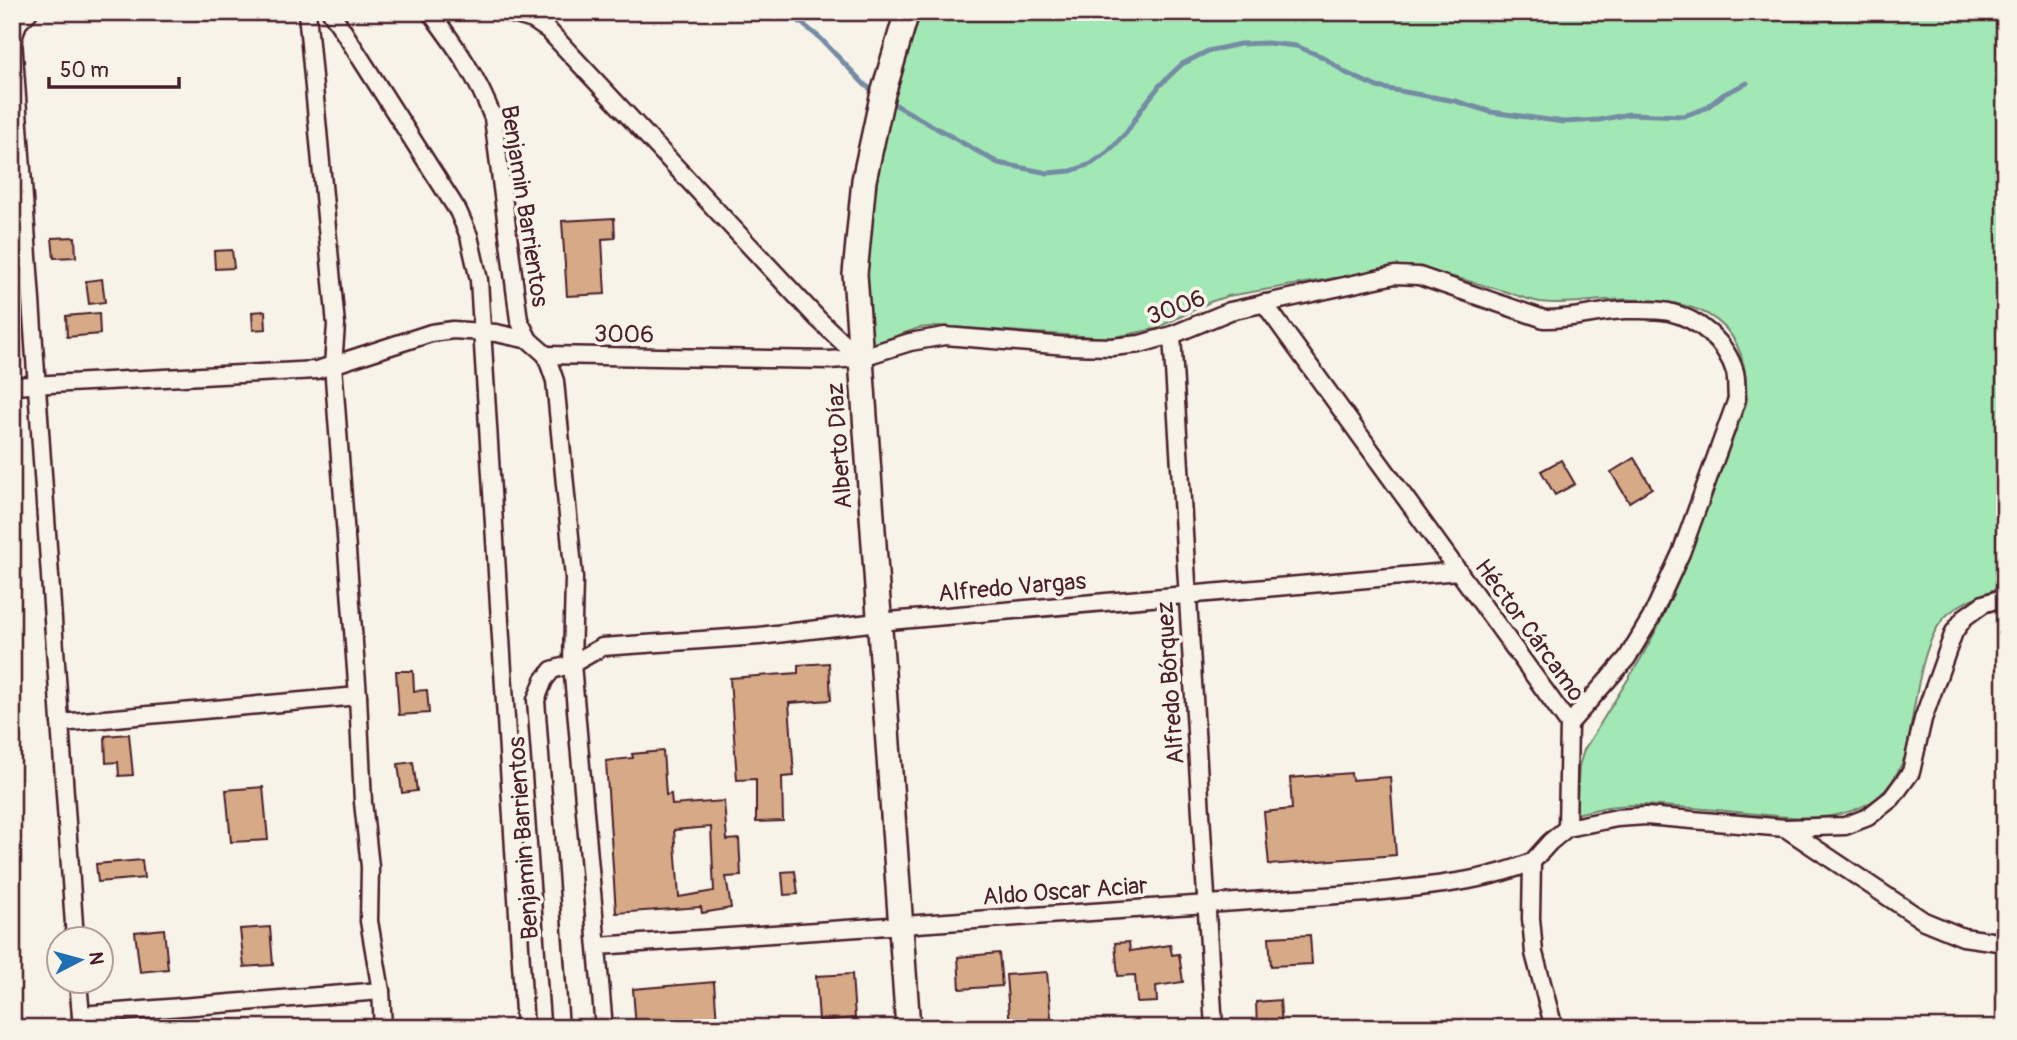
<svg xmlns="http://www.w3.org/2000/svg" width="2017" height="1040" font-family="Pangolin,sans-serif">
<style>
.green{fill:#a2e8b4;stroke:#768470;stroke-width:2}
.lines{fill:none;stroke-linecap:round;stroke-linejoin:round}
.stream{stroke:#758ca4;stroke-width:5}
.building{fill:#d6aa87;stroke:#4a1f2b;stroke-width:2;fill-rule:evenodd}
.street-casing{stroke:#4a1f2b;stroke-width:21}
.secondary-casing{stroke:#4a1f2b;stroke-width:28}
.street{stroke:#f7f3e8;stroke-width:16}
.secondary{stroke:#f7f3e8;stroke-width:23}
.labels{text-anchor:middle;stroke-width:7;stroke-linejoin:round;paint-order:stroke}
.street-label{font-size:24px;fill:#4a1f2b;stroke:#f7f3e8}
</style>
<rect width="100%" height="100%" fill="#f7f3e8"/>
<filter id="ink" filterUnits="userSpaceOnUse"><feTurbulence type="fractalNoise" baseFrequency=".0143" numOctaves="2"/><feDisplacementMap in="SourceGraphic" scale="14" xChannelSelector="R" yChannelSelector="G"/><feConvolveMatrix kernelMatrix="1 2 1 2 8 2 1 2 1" color-interpolation-filters="sRGB"/></filter>
<g filter="url(#ink)">
<path class="green" d="M921,12H2005V583C1987,595 1967,597 1948,614C1918,641 1915,717 1905,757C1897,775 1887,793 1869,803C1827,827 1773,815 1727,811C1694,808 1663,805 1630,805L1607,807L1576,814L1579,766L1584,750L1640,660L1660,623L1680,578L1746,404C1752,307 1685,297 1605,300C1583,301 1562,305 1540,302C1528,300 1516,295 1504,291C1467,281 1433,269 1394,268L1228,296L1210,302L1155,329L1110,338L938,326L919,328L870,345L864,279L869,225L889,114Z"/>
<g class="lines">
<g class="stream">
<polyline points="788,12 820,38 865,85 876,93"/>
<polyline points="887,100 998,163 1048,173 1071,171 1091,164 1108,152 1127,132 1142,108 1160,85 1182,64 1208,51 1240,44 1268,43 1296,46 1323,57 1346,73 1377,87 1455,101 1491,112 1564,122 1599,120 1629,114 1684,116 1706,108 1724,94 1747,83"/>
</g>
</g>
<g class="building">
<polygon points="614,218 615,238 602,239 605,294 567,296 562,221"/>
<polygon points="75,237 76,257 54,258 52,238"/>
<polygon points="232,250 234,268 215,269 214,251"/>
<polygon points="102,279 105,302 89,304 86,281"/>
<polygon points="265,311 266,329 253,330 252,312"/>
<polygon points="99,313 100,334 67,337 66,316"/>
<polygon points="1634,458 1652,488 1629,502 1611,472"/>
<polygon points="1561,460 1575,484 1555,495 1541,471"/>
<polygon points="829,663 831,700 789,703 794,776 782,777 783,821 756,822 756,779 737,780 730,678 798,673 798,665"/>
<polygon points="396,671 413,671 414,691 427,690 429,713 399,715"/>
<polygon points="129,734 133,775 119,776 118,762 106,763 105,736"/>
<path d="M663,751L666,795L671,794L672,805L724,801L727,840L739,839L741,876L726,877L731,908L702,913L701,907L616,913L606,761L633,758L632,754ZM711,827L714,891L679,897L674,830Z"/>
<polygon points="413,762 417,791 402,793 398,764"/>
<polygon points="1351,773 1352,780 1390,777 1396,855 1269,865 1264,812 1292,809 1290,778"/>
<polygon points="263,787 268,840 231,842 226,790"/>
<polygon points="142,860 144,878 98,882 96,864"/>
<polygon points="795,871 798,894 784,895 782,872"/>
<polygon points="270,927 273,965 244,967 240,929"/>
<polygon points="164,929 168,969 140,972 135,932"/>
<polygon points="1310,935 1312,964 1271,966 1269,937"/>
<polygon points="1129,942 1130,951 1170,945 1172,955 1179,954 1183,982 1156,986 1157,1002 1137,1003 1135,975 1118,976 1115,943"/>
<polygon points="999,953 1002,986 960,989 958,957"/>
<polygon points="1047,972 1052,1028 1010,1028 1006,975"/>
<polygon points="852,974 855,1018 819,1021 816,976"/>
<polygon points="714,982 717,1023 680,1028 636,1028 633,989"/>
<polygon points="1280,1000 1282,1028 1257,1028 1256,1002"/>
</g>
<g class="lines">
<g class="street-casing">
<g id="street">
<polyline points="29,12 18,23 13,39 75,939"/>
<polyline points="307,12 336,325 333,365 358,696 363,802 370,867 369,921 381,991 383,1028"/>
<polyline points="331,12 458,211 469,236 479,280 525,1028"/>
<path d="M430,12C456,46 478,78 493,118L519,320L529,340L546,355L555,381L574,578L572,664L604,1028"/>
<polyline points="506,12 533,20 548,30 818,319 859,358"/>
<polyline points="1264,303 1569,724 1567,828"/>
<polyline points="1172,335 1214,1028"/>
<path d="M546,355L829,360L859,358L910,342L945,336L1067,346L1112,347L1140,344L1172,335L1230,311L1395,275L1419,276L1544,319C1572,320 1598,311 1625,310C1638,310 1656,309 1669,312C1699,319 1726,342 1735,372C1737,380 1736,391 1737,399L1681,553L1651,618L1627,658L1569,724"/>
<polyline points="12,386 317,370 431,333 453,330 496,333 529,340"/>
<polyline points="60,723 358,696"/>
<polyline points="1785,828 1924,921 1963,937 2005,943"/>
<path d="M598,946L1367,893C1423,886 1479,884 1532,862"/>
<polyline points="78,981 82,1028"/>
<polyline points="81,1015 381,991"/>
<polyline points="560,1028 536,700 544,680 552,670 572,664 602,647 759,636 878,622 1459,571"/>
<polyline points="1554,1028 1534,953 1531,918 1532,862 1550,842 1567,828 1617,818 1646,816 1785,828 1845,826 1868,817 1892,798 1911,772 1923,719 1954,632 1965,617 1983,604 2005,597"/>
</g>
</g>
<g class="secondary-casing">
<polyline id="secondary" points="907,12 882,97 864,180 855,274 908,1028"/>
</g>
<use href="#street" class="street"/>
<use href="#secondary" class="secondary"/>
</g>
</g>
<g class="labels">
<g class="street-label">
<text transform="translate(525 206) rotate(81)" y="8">Benjamin Barrientos</text>
<text transform="translate(1176 307) rotate(-20)" y="8">3006</text>
<text transform="translate(624 334) rotate(1)" y="8">3006</text>
<text transform="translate(839 446) rotate(-94)" y="8">Alberto Díaz</text>
<text transform="translate(1012 587) rotate(-5)" y="8">Alfredo Vargas</text>
<text transform="translate(1530 630) rotate(54)" y="8">Héctor Cárcamo</text>
<text transform="translate(1170 683) rotate(-94)" y="8">Alfredo Bórquez</text>
<text transform="translate(523 838) rotate(-94)" y="8">Benjamin Barrientos</text>
<text transform="translate(1065 891) rotate(-4)" y="8">Aldo Oscar Aciar</text>
</g>
</g>
<rect width="2017" height="1040" fill="none" stroke="#f7f3e8" stroke-width="42"/>
<rect x="21" y="21" width="1975" height="998" fill="none" stroke="#4a1f2b" stroke-width="2.5" filter="url(#ink)"/>
<g transform="translate(80 960) rotate(84)"><circle r="33" fill="#f7f3e8" stroke="#b29e9c" stroke-width="2"/>
<path d="M0-5L12 26L0 18L-12 26Z" fill="#1f6fb2"/>
<text y="-10" font-size="19" font-weight="bold" text-anchor="middle" fill="#4a1f2b">N</text>
</g>
<path d="M49 77v10h130v-10" fill="none" stroke="#4a1f2b" stroke-width="3.5"/>
<text x="60" y="77" font-size="21" fill="#4a1f2b" stroke="#f7f3e8" stroke-width="5" paint-order="stroke">50 m</text>
</svg>
